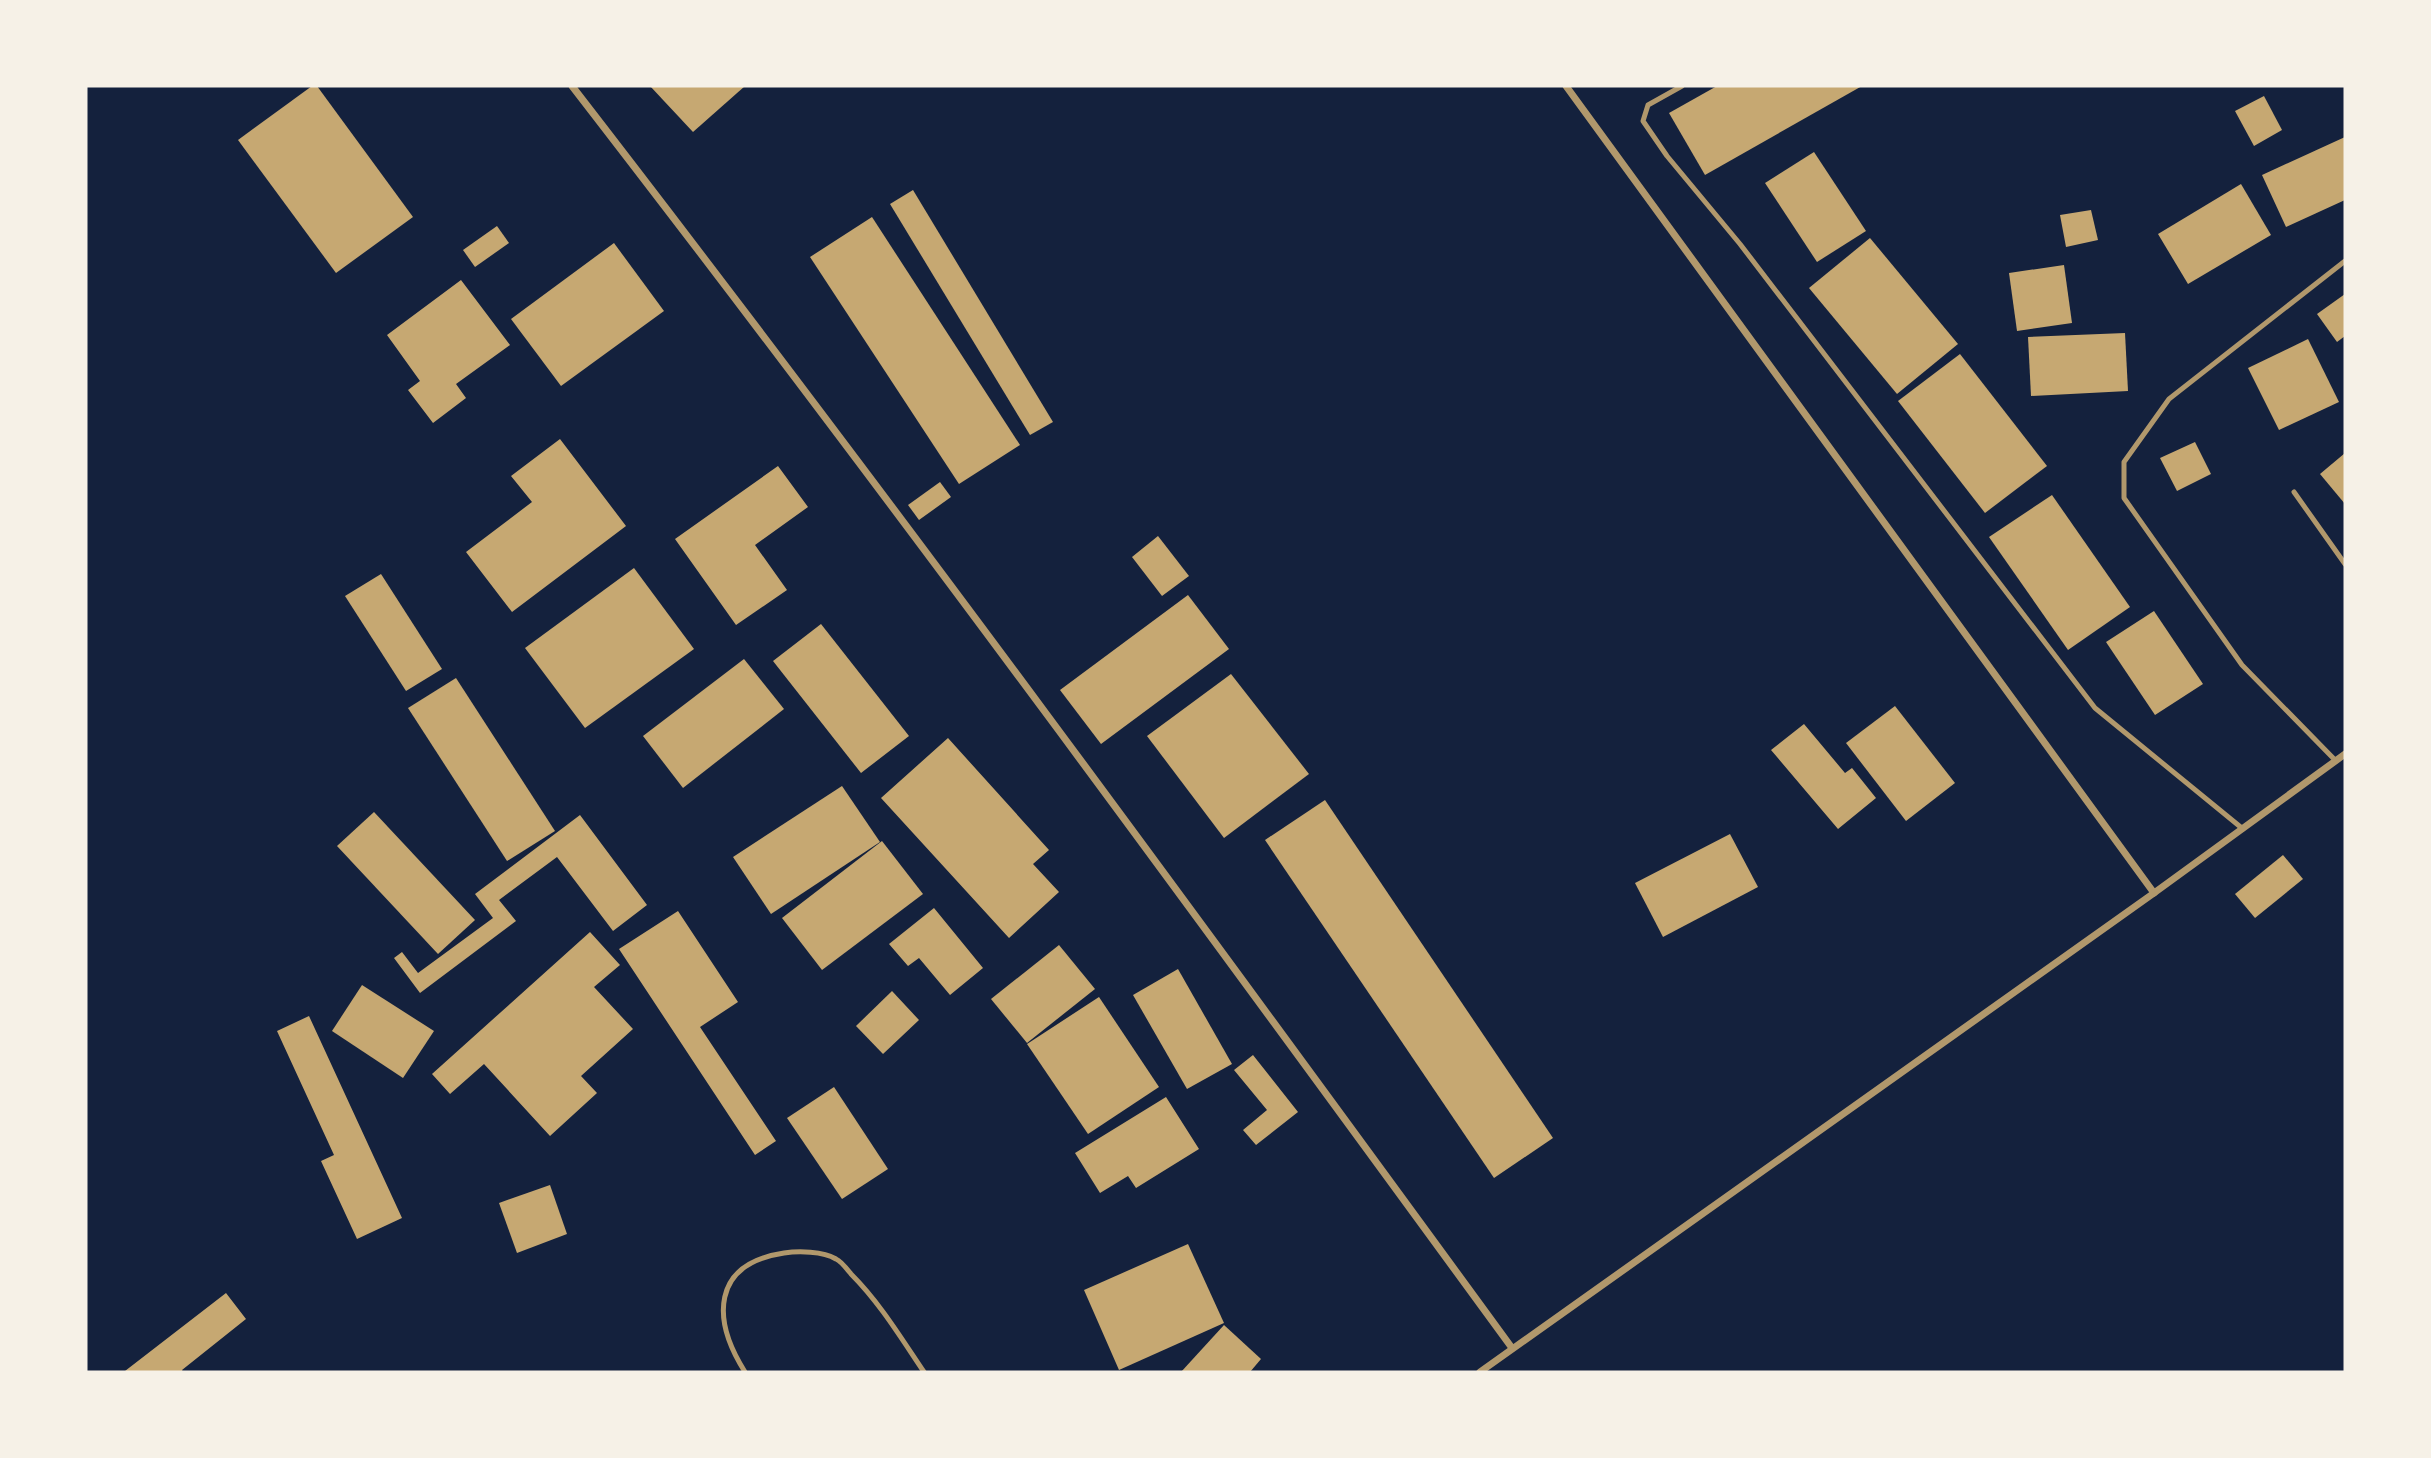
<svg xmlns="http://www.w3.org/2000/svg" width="2431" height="1458" font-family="Literata,serif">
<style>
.building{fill:#c6a872}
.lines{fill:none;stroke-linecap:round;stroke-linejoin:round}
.service{stroke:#b1986c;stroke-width:5}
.minor{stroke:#b1986c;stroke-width:7}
</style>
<rect width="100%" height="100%" fill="#14213d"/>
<g class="building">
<polygon points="312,86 317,86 413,217 336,273 238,140"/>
<polygon points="650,86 745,86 693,132"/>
<polygon points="1717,86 1862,86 1705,175 1669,113"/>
<polygon points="2264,96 2282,130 2254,146 2235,111"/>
<polygon points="2345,137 2345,200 2286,227 2262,175"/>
<polygon points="1814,152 1866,231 1817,262 1765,183"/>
<polygon points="2241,184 2271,235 2188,284 2158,234"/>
<polygon points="913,190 1053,422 1030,435 890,204"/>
<polygon points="2091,210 2098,240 2066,247 2060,215"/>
<polygon points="872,217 1020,445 959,484 810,257"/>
<polygon points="497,226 509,243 475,267 463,250"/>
<polygon points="1870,238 1958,344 1897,394 1809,288"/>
<polygon points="614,243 664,311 561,386 511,319"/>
<polygon points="2064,265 2072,323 2017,331 2009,273"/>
<polygon points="461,280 510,345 456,384 466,398 433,423 408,390 420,381 387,335"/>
<polygon points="2345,294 2345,336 2337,342 2317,314"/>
<polygon points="2125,333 2128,391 2031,396 2028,337"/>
<polygon points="2308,339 2339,402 2279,430 2248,368"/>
<polygon points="1960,354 2047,466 1985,513 1898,401"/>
<polygon points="560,439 626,526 512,612 466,552 532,502 511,476"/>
<polygon points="2195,442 2211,474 2177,491 2160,458"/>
<polygon points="2345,453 2345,504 2320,474"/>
<polygon points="778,466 808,507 755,545 787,590 736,625 675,539"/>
<polygon points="940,482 951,497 919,520 908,505"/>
<polygon points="2052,495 2130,607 2068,650 1989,537"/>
<polygon points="1158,536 1189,576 1162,596 1132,557"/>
<polygon points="634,568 694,649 585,728 525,648"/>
<polygon points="381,574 442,669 406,691 345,596"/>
<polygon points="1188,595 1229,649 1101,744 1060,690"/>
<polygon points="2154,611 2203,684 2155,715 2106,642"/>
<polygon points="821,624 909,736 861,773 773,661"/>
<polygon points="744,659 784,709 683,788 643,736"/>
<polygon points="1231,674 1309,774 1224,838 1147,736"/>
<polygon points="456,678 555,831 507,861 408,708"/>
<polygon points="1895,706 1955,783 1906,821 1846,743"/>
<polygon points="1804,724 1845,773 1852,768 1876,798 1838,829 1771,750"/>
<polygon points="948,738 1049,850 1033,864 1059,892 1009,938 881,798"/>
<polygon points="842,786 880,842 771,914 733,857"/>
<polygon points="1325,800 1553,1138 1494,1178 1265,840"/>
<polygon points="374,812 475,920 438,954 337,846"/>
<polygon points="580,815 647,905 613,931 557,857 499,900 516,921 420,993 394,958 402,952 418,973 493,918 475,894"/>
<polygon points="1730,834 1758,887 1663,937 1635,883"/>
<polygon points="882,841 923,894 822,970 782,918"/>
<polygon points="2283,855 2303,879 2255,918 2235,894"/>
<polygon points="934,908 983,968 950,995 919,958 908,966 889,944"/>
<polygon points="678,911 738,1002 700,1027 776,1141 755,1155 619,949"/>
<polygon points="590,932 620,965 594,987 633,1029 581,1076 597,1093 550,1136 484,1064 450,1094 432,1074"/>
<polygon points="1059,945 1095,989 1027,1043 991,999"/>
<polygon points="1178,969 1232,1064 1187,1089 1133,995"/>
<polygon points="362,985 434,1031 403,1078 332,1031"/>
<polygon points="892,991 919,1020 883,1054 856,1026"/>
<polygon points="1099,997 1159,1087 1088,1134 1027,1044"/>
<polygon points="309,1016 402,1218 357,1239 321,1161 334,1155 277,1031"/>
<polygon points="1253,1055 1298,1112 1256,1145 1243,1130 1267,1110 1234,1070"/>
<polygon points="834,1087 888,1169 842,1199 787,1118"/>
<polygon points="1166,1097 1199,1149 1136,1188 1128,1176 1100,1193 1075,1153"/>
<polygon points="550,1185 567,1234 517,1253 499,1203"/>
<polygon points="1188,1244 1224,1323 1119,1370 1084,1290"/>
<polygon points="226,1293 246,1319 182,1370 183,1372 125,1371"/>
<polygon points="1224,1325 1261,1359 1250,1372 1181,1372"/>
</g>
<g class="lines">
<g class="service">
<polyline points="1682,86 1648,105 1643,121 1667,156 1740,244 2095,708 2243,829"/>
<polyline points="2294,492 2345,564"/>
<polyline points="2336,761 2242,665 2124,498 2124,462 2169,399 2345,261"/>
<path d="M745,1372C712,1320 711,1264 784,1253C798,1251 823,1251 836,1259C841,1261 847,1269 851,1274C880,1303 901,1338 924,1372"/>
</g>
<g class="minor">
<path d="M572,86C893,501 1203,925 1512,1348"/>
<polyline points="1566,86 2154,893"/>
<polyline points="1480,1372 2154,893 2345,754"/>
</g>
</g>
<rect width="2431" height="1458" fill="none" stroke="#f6f1e7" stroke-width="175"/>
</svg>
